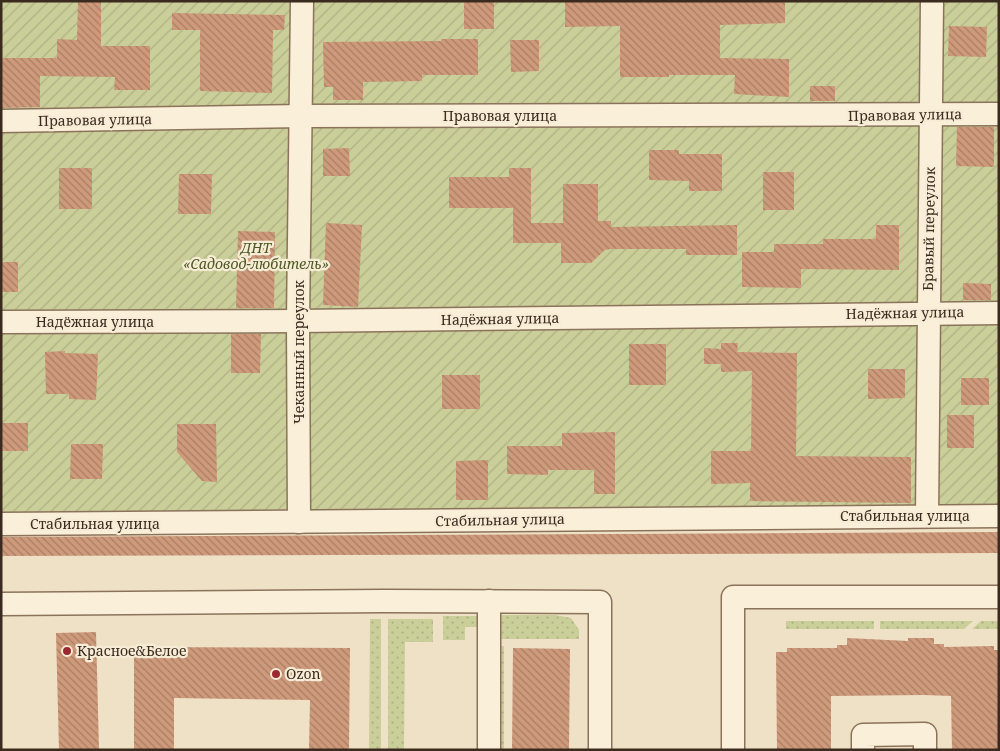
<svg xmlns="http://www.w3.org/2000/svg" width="1000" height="751" font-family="'Noto Serif',serif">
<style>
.grass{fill:url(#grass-dots)}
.garden{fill:url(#garden-furrows)}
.building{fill:url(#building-back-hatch)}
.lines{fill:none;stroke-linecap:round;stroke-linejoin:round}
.minor-casing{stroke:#8b735b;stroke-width:25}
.minor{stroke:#faefd9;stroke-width:22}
.poi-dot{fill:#9c292f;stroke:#f7ecd5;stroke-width:2}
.labels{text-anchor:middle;stroke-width:4.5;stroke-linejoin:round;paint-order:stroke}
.street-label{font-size:14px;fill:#3b2b1f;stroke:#f7ecd5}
.park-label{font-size:14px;font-style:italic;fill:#4d5825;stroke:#f7ecd5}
.poi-label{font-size:14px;fill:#3b2b1f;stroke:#f7ecd5;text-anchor:start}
</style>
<defs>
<pattern id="grass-dots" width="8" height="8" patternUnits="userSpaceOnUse" patternTransform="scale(1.25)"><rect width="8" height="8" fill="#cace99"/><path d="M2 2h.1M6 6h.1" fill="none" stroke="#aeb183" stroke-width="1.8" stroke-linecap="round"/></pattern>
<pattern id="garden-furrows" width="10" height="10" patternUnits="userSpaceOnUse" patternTransform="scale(1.25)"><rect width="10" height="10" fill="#cace99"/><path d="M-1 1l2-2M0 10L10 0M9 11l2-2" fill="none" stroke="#aeb183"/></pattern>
<pattern id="building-back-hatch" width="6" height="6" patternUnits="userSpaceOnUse" patternTransform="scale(1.25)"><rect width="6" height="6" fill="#ce9a7b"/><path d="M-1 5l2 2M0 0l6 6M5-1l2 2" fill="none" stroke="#a87e64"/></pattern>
</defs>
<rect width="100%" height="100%" fill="#efe1c6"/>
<g class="grass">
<polygon points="498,615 555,615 571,618 579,630 579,639 497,639"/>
<polygon points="443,616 485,616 484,627 465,627 465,640 443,640"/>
<polygon points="370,619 381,619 381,750 369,750"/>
<polygon points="388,619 433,619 433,642 405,642 404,750 388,750"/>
<rect x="786" y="621" width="88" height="8"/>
<polygon points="880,621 973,621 964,629 880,629"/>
<polygon points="981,621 999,621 999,629 972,629"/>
<polygon points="496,646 504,646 504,750 495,750"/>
</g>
<polygon class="garden" points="1,1 999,1 999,507 315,509 1,514"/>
<g class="building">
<polygon points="78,1 101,1 101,46 150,46 150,90 114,90 115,77 40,76 40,107 1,108 1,58 57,58 57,39 77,40"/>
<rect x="464" y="1" width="30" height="28"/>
<polygon points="565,1 785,1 785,23 720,25 720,58 789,59 789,97 734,94 735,75 669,75 669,77 620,77 620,26 565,27"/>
<polygon points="172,13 285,15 284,30 273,30 272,93 200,91 200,30 172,30"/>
<polygon points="949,26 987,27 986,57 948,56"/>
<polygon points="441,39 478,39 478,75 422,75 422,81 363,82 363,100 333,100 333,87 324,87 323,42 441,41"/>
<polygon points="510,40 539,40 539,71 511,72"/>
<rect x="810" y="86" width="25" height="15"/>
<polygon points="957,127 994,127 994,167 956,166"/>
<polygon points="349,148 350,176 323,176 323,149"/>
<polygon points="649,150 679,150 679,154 722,154 722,191 689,191 689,181 649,180"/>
<rect x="59" y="168" width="33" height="41"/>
<polygon points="509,168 531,168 531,223 563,223 563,184 598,184 598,221 611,221 611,227 737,225 737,255 686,255 686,249 611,249 605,250 591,263 561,263 561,243 513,243 513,208 449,208 449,177 509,177"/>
<rect x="763" y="172" width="31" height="38"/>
<polygon points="179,174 212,174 211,214 178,214"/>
<polygon points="326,223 362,225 358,307 323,305"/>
<polygon points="876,225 899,225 899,270 801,269 801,288 742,287 742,252 774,252 774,244 823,244 823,239 876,239"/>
<polygon points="238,231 275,232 274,308 236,308"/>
<rect x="1" y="262" width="17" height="30"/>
<polygon points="963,283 991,284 991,300 963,300"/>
<polygon points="231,334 261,334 260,373 231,373"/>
<polygon points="721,343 738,343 737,352 797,353 796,456 911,457 911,503 750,501 750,483 711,484 711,451 751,451 752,371 721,372 721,364 704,364 704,348 721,349"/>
<rect x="629" y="344" width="37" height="41"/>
<polygon points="65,351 65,353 98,354 96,400 69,399 69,394 46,394 45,352"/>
<polygon points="868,369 905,369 905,398 868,399"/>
<rect x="442" y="375" width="38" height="34"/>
<rect x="961" y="378" width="28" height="27"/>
<rect x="947" y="415" width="27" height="33"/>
<rect x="1" y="423" width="27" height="28"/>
<polygon points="177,424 216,424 217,482 202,481 177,452"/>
<polygon points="615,432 615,494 594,494 594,470 548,470 548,475 507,474 507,446 562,446 562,433"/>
<polygon points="71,444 103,444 102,479 70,479"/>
<polygon points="488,460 488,500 456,500 456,461"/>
<polygon points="999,532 999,553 1,556 1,537"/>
<polygon points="96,632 99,750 59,750 56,633"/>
<polygon points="847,638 908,641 908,638 934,638 934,644 944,644 944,647 994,646 994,650 999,650 999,750 952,750 951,696 924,695 831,696 831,750 777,750 776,652 787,652 787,648 837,648 837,645 847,645"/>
<polygon points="134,647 350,648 349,750 309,750 310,700 174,698 174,750 134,750"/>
<polygon points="513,648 570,649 569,750 512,750"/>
</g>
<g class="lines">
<g class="minor-casing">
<g id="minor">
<polyline points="1,121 302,116 999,114"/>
<polyline points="1,322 298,321 999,313"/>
<polyline points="927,516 932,1"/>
<polyline points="299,522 298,321 302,1"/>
<polyline points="1,524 999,516"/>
<polyline points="489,601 489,750"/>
<polyline points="1,604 384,601 600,602 600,750"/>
<polyline points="733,750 733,597 999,597"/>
<polyline points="863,750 863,735 925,734 925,750"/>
</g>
</g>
<use href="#minor" class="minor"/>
</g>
<g class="poi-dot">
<circle cx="67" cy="651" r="5"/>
<circle cx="276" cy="674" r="5"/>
</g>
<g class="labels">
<g class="street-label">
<text transform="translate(905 115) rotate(-1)" y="5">Правовая улица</text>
<text x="500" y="121">Правовая улица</text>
<text transform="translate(95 120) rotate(-1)" y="5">Правовая улица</text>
<text transform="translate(929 229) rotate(-89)" y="5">Бравый переулок</text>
<text transform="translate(905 313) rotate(-1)" y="5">Надёжная улица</text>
<text transform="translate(500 319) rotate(-1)" y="5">Надёжная улица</text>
<text x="95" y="327">Надёжная улица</text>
<text transform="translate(299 352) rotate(-90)" y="5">Чеканный переулок</text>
<text x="905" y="521">Стабильная улица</text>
<text transform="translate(500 520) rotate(-1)" y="5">Стабильная улица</text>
<text x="95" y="529">Стабильная улица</text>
</g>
<g class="park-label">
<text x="256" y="253">ДНТ<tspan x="256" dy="16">«Садовод-любитель»</tspan></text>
</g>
<g class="poi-label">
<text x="77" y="656">Красное&amp;Белое</text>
<text x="286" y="679">Ozon</text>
</g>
</g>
<rect width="1000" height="751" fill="none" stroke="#3b2b1f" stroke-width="5"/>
</svg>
